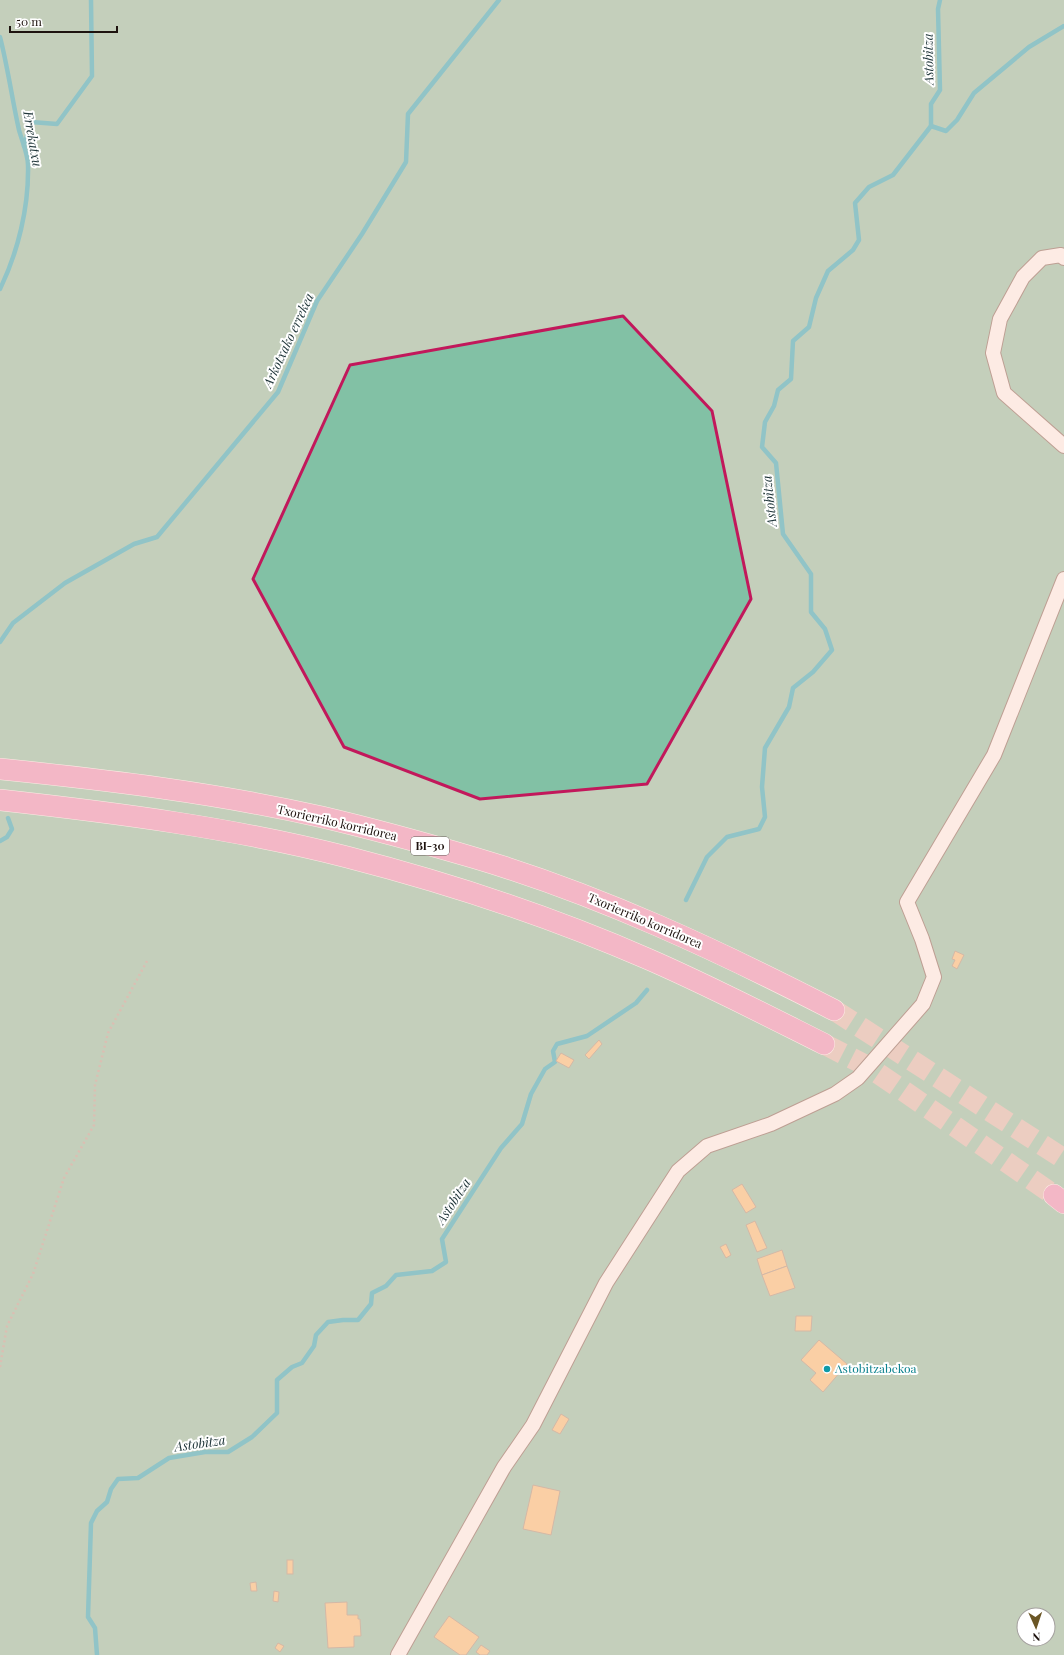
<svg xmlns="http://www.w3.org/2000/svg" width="1064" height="1655" font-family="'Playfair Display',serif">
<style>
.green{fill:#82c1a5;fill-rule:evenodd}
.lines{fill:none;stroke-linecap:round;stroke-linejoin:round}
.stream{stroke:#10a9bf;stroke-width:4.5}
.building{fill:#f9c073;stroke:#a28f77}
.highway-tunnel{stroke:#dabcb1;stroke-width:21;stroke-dasharray:21 10;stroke-linecap:butt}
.minor-casing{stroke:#73574d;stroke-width:16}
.highway-casing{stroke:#fff;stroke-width:22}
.path{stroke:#b59b91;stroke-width:2.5;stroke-dasharray:2 3;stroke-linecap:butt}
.minor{stroke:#fff;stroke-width:14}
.highway{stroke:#e88dbd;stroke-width:21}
.marked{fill:none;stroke:#c2185b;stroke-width:3;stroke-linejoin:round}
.culture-dot{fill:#0f9aa8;stroke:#fff;stroke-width:1.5}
.labels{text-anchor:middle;stroke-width:4;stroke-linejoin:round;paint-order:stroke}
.shield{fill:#fff;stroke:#625a57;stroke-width:1}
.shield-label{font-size:11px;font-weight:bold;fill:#1e130f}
.street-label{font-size:12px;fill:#1e130f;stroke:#fff}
.culture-label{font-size:12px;fill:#0d838f;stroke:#fff;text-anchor:start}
.water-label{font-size:13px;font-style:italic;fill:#21373b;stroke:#fff}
</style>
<rect width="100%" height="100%" fill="#fbdace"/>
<path class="green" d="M0,0H1064V1655H0ZM1024,1615H1048V1639H1024Z"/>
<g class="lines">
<g class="stream">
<path d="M0,37C8,68 12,99 19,130C22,141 28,154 28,165C29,207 18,252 0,289"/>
<polyline points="931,126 946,131 957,120 974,93 1029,47 1064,26"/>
<polyline points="24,146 31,122 57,124 92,76 91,0"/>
<polyline points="0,642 13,623 65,583 134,544 157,537 278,392 317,301 362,234 406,162 408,114 499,0"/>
<polyline points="0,841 7,837 12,829 8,818"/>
<polyline points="686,900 707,857 727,837 759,829 765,817 762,787 765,748 789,707 793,688 813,672 832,650 825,629 811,612 811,574 783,534 776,463 762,447 765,422 774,406 778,390 791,379 793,341 809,327 816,298 828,271 853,250 859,240 855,203 869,187 893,175 931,126 931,104 940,90 938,9 940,0"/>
<polyline points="97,1655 95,1628 88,1617 91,1523 97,1511 107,1502 111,1489 118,1479 138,1478 169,1458 205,1452 228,1452 252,1437 277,1413 277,1380 292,1367 302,1363 314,1346 316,1335 328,1322 343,1320 358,1320 371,1304 372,1293 386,1286 396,1275 432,1271 446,1262 442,1239 501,1148 522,1124 531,1094 545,1069 555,1062 553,1051 557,1044 587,1036 636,1003 647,990"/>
</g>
</g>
<g class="building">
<polygon points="955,951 964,955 957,969 952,966 955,960 952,959"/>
<polygon points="599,1040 602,1044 589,1059 585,1055"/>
<polygon points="561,1053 574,1060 569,1068 556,1061"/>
<polygon points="742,1184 756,1207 746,1213 732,1190"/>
<polygon points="755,1221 767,1248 757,1252 746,1225"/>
<polygon points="726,1244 731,1255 726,1258 720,1247"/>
<polygon points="782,1250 787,1266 762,1275 757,1259"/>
<polygon points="787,1266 795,1288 770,1296 762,1275"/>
<polygon points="796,1316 812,1316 811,1331 795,1331"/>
<polygon points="819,1340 847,1364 823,1392 810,1380 816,1373 801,1360"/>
<polygon points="561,1414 569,1419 560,1434 552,1430"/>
<polygon points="533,1485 560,1491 551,1535 523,1529"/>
<rect x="287" y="1560" width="6" height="14"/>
<polygon points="256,1582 257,1591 251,1591 250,1583"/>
<polygon points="274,1591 279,1592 278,1602 273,1601"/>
<polygon points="347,1602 347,1615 358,1615 358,1619 360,1619 361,1636 354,1636 354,1647 328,1648 325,1603"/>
<polygon points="449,1616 479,1637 466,1655 460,1655 434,1637"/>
<polygon points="278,1643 284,1646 280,1652 275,1648"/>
<polygon points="481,1645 490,1651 487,1655 480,1655 476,1652"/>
</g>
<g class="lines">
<g class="highway-tunnel">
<polyline points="834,1010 1064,1159"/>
<polyline points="824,1044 869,1067 1054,1195"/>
</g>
<g class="minor-casing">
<g id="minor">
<polyline points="1064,258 1061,255 1042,258 1023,277 1000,319 993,353 1004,393 1064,446"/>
<polyline points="398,1655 504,1467 533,1425 606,1283 678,1171 707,1146 771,1124 835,1094 858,1078 923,1004 934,977 922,939 907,902 994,755 1064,579"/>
</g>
</g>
<g class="highway-casing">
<g id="highway">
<path d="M0,769C108,780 216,793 322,817C373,829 424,843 475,858C600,895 719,951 834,1010"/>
<path d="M0,800C117,813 234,828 347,857C448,883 552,917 648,959C708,985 766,1015 824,1044"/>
<polyline points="1054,1195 1064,1203"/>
</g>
</g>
<polyline class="path" points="0,1367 7,1326 33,1274 64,1178 94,1125 95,1085 108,1033 147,961"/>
<use href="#minor" class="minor"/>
<use href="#highway" class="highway"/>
</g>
<path d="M0 0H1064V1655H0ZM623,316L712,411L751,599L647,784L480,799L344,747L253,579L350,365Z" fill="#fbdace" fill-opacity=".55" fill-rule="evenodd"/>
<path class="marked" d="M623,316L712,411L751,599L647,784L480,799L344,747L253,579L350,365Z"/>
<circle class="culture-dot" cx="827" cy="1369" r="4"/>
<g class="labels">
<rect class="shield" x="411" y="837" width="38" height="18" rx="3"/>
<g class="shield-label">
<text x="430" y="850">BI-30</text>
</g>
<g class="street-label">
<text transform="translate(337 823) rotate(13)" y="4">Txorierriko korridorea</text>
<text transform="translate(645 921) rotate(23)" y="4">Txorierriko korridorea</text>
</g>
<g class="culture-label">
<text x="835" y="1373">Astobitzabekoa</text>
</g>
<g class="water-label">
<text transform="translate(928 59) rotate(-91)" y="5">Astobitza</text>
<text transform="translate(33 139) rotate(80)" y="5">Errekatxu</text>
<text transform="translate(288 340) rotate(-65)" y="5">Arkotxako errekea</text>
<text transform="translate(769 501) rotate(-96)" y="5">Astobitza</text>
<text transform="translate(453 1201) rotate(-57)" y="5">Astobitza</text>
<text transform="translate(200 1443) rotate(-8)" y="5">Astobitza</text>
</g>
</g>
<g transform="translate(1036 1627) rotate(177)"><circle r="19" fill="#ffffff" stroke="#a5a19f"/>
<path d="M0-3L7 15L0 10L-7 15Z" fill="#6b5625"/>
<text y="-6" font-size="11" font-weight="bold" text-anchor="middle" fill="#1e130f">N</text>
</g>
<path d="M10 26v6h107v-6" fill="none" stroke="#1e130f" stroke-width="2"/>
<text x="16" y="26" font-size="12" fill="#1e130f" stroke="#ffffff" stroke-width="3" paint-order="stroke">50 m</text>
</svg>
